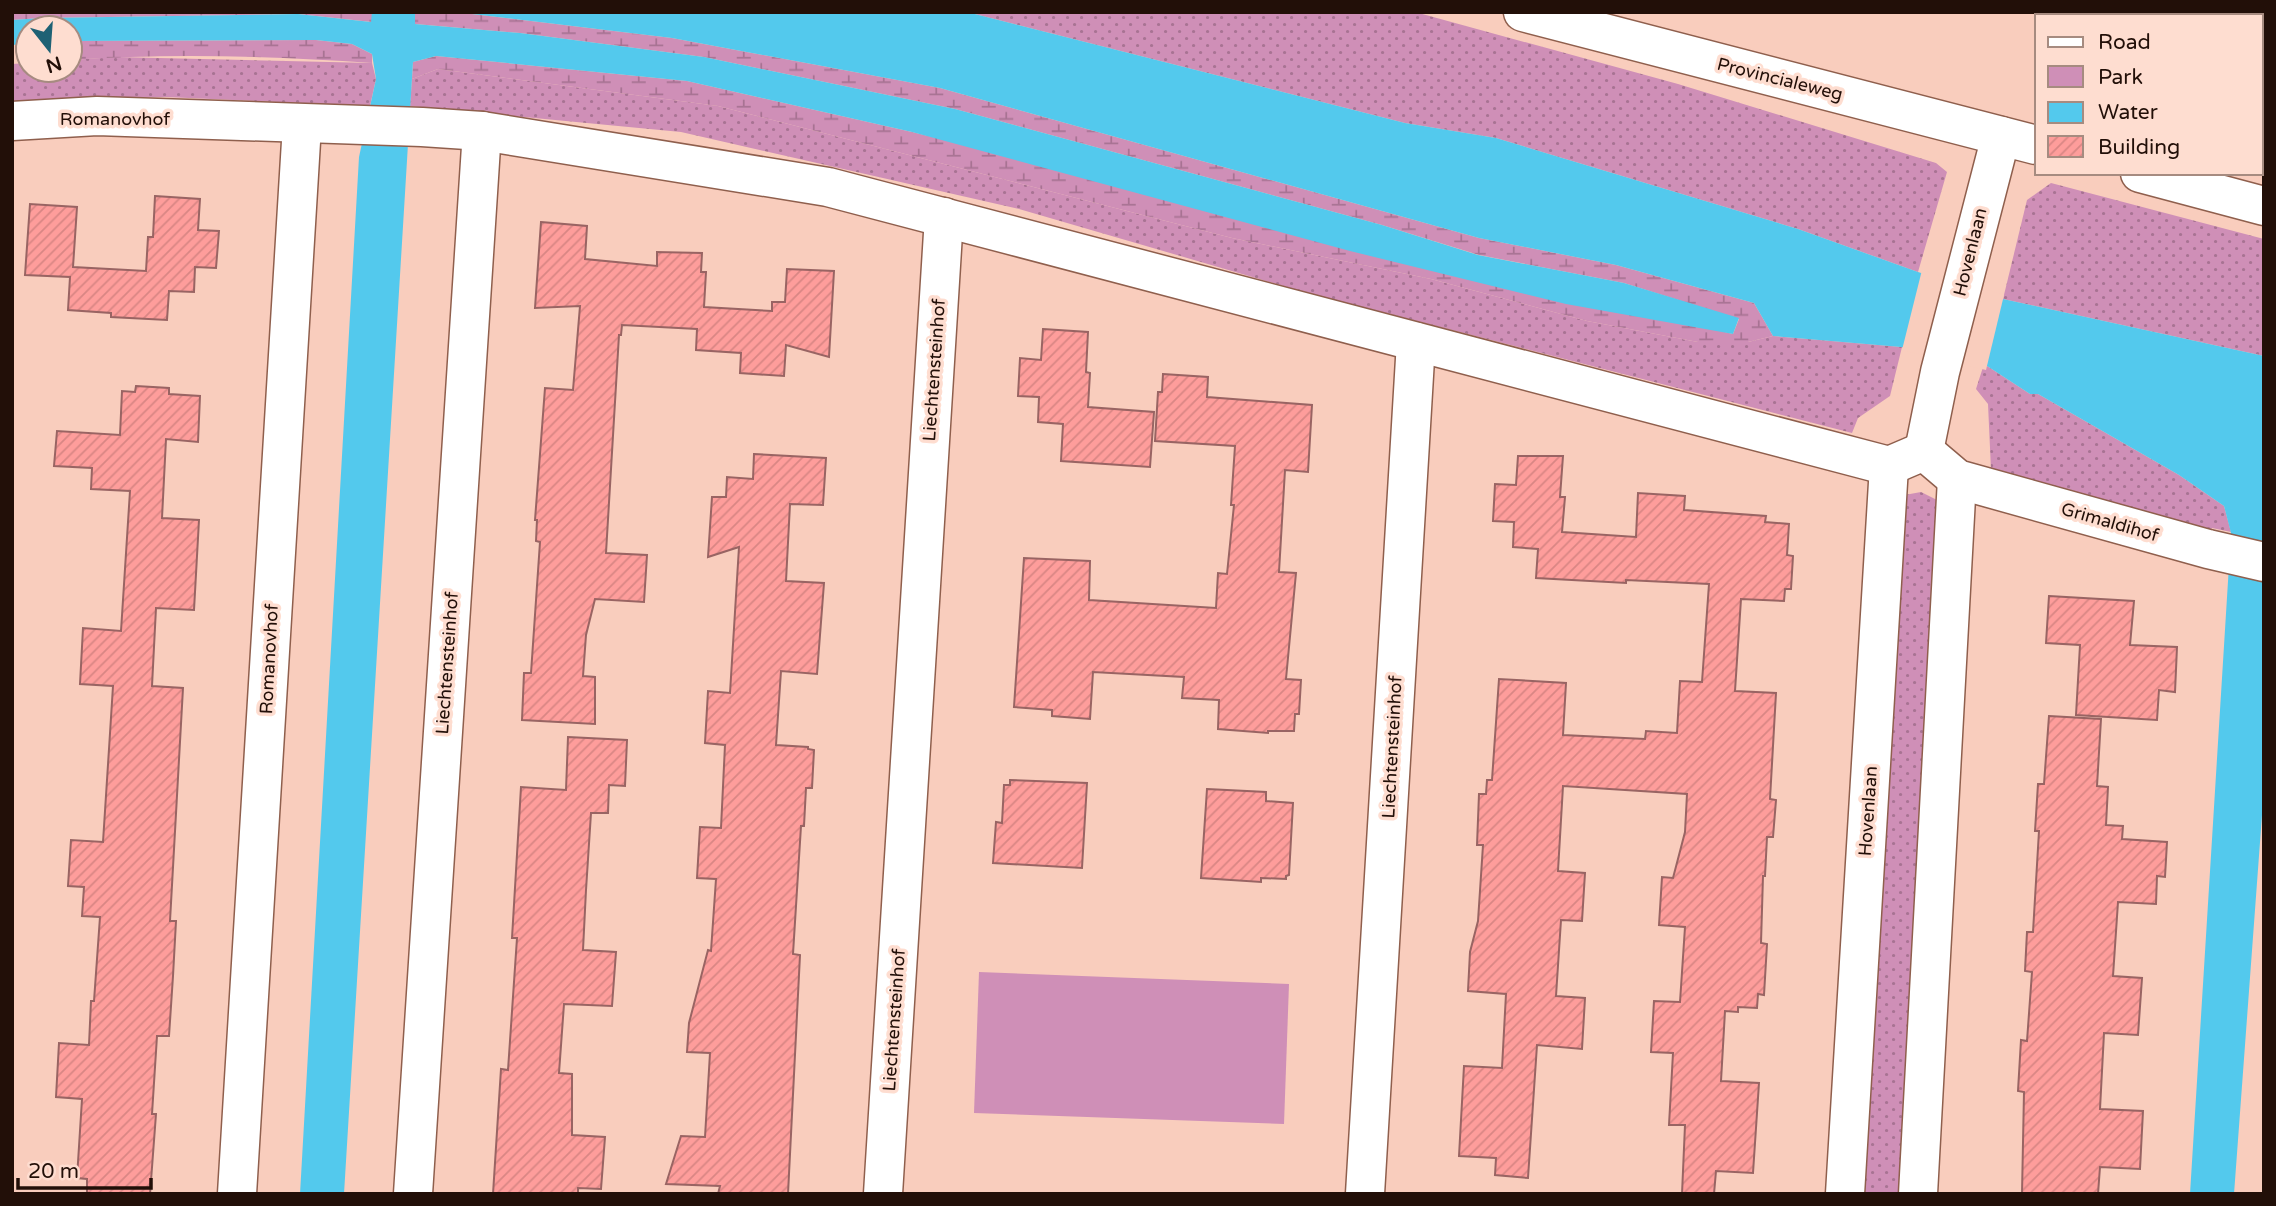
<svg xmlns="http://www.w3.org/2000/svg" width="2276" height="1206" font-family="'Varela Round',sans-serif">
<style>
.grass{fill:url(#grass-dots)}
.wetland{fill:url(#wetland-marsh)}
.green{fill:#cf8fb7}
.water{fill:#53c9ed}
.pier{fill:#f9cdbd}
.lines{fill:none;stroke-linecap:round;stroke-linejoin:round}
.stream{stroke:#53c9ed;stroke-width:14}
.building{fill:url(#building-hatch);stroke:#996463;stroke-width:2}
.street-casing{stroke:#8f5f4d;stroke-width:41}
.secondary-casing{stroke:#8f5f4d;stroke-width:41}
.street{stroke:#fff;stroke-width:38}
.secondary{stroke:#fff;stroke-width:38}
.labels{text-anchor:middle;stroke-width:7;stroke-linejoin:round;paint-order:stroke}
.street-label{font-size:18px;fill:#220f08;stroke:#feddd0}
</style>
<defs>
<pattern id="grass-dots" width="8" height="8" patternUnits="userSpaceOnUse" patternTransform="scale(1.75)"><rect width="8" height="8" fill="#cf8fb7"/><path d="M2 2h.1M6 6h.1" fill="none" stroke="#a87393" stroke-width="1.8" stroke-linecap="round"/></pattern>
<pattern id="wetland-marsh" width="20" height="14" patternUnits="userSpaceOnUse" patternTransform="scale(1.75)"><rect width="20" height="14" fill="#cf8fb7"/><path d="M1 5h8M5 5V1M11 12h8M15 12V8" fill="none" stroke="#a87393"/></pattern>
<pattern id="building-hatch" width="6" height="6" patternUnits="userSpaceOnUse" patternTransform="scale(1.75)"><rect width="6" height="6" fill="#fe9d9b"/><path d="M-1 1l2-2M0 6l6-6M5 7l2-2" fill="none" stroke="#d98684"/></pattern>
</defs>
<rect width="100%" height="100%" fill="#f9cdbd"/>
<g class="grass">
<polygon points="967,12 1415,12 1678,84 1936,163 1947,172 1918,272 1798,229 1496,138 1405,123"/>
<polygon points="116,57 372,63 376,79 370,106 166,97 12,102 12,64 28,63 28,70 70,70 70,60"/>
<polygon points="438,69 718,106 1232,238 1431,279 1587,321 1698,342 1748,342 1773,336 1902,347 1890,396 1858,418 1852,433 1304,292 1019,209 681,132 410,106 412,79"/>
<polygon points="2051,183 2264,239 2264,356 2003,299 2027,200"/>
<polygon points="1984,364 2030,394 2038,394 2179,475 2224,506 2231,532 2212,528 2211,530 1991,470 1988,404 1976,389"/>
<polygon points="1921,492 1941,502 1901,1194 1858,1194 1899,496"/>
</g>
<g class="wetland">
<polygon points="12,12 372,12 372,22 298,14 42,18 12,20"/>
<polygon points="415,12 455,12 672,38 940,88 1479,238 1616,265 1754,303 1773,336 1748,342 1698,342 1587,321 1431,279 1232,238 718,106 438,69 412,79 413,62 436,56 687,81 912,132 1733,334 1739,319 1624,283 1479,255 1382,225 955,109 704,57 520,33 415,24"/>
<path d="M316,40L352,44L372,54V63C272,56 170,53 70,60V41Z"/>
</g>
<polygon class="green" points="979,972 1289,984 1284,1124 974,1113"/>
<g class="water">
<polygon points="372,12 415,12 415,24 520,33 704,57 955,109 1382,225 1478,255 1624,283 1739,318 1733,334 1566,304 1350,251 912,132 687,81 436,56 413,62 344,1194 300,1194 359,157 376,79 372,54 352,44 316,40 70,41 70,28 28,28 28,44 12,45 12,20 42,18 298,14 371,22"/>
<polygon points="455,12 967,12 1405,123 1496,138 1798,229 1918,272 2003,299 2264,356 2264,788 2234,1194 2190,1194 2231,533 2224,506 2179,475 2038,394 2030,394 1984,364 1901,347 1773,336 1754,303 1616,265 1479,238 940,88 672,38"/>
</g>
<polygon class="pier" points="1922,270 2004,295 1986,370 1902,350"/>
<g class="lines">
<polyline class="stream" points="2260,93 2264,94"/>
</g>
<g class="building">
<polygon points="155,196 200,199 198,230 219,231 216,268 195,267 194,292 169,291 167,320 111,317 111,313 68,310 70,277 25,275 30,204 77,207 73,267 146,271 148,237 153,237"/>
<polygon points="541,222 587,226 585,259 657,266 657,252 702,253 701,272 706,272 704,307 772,311 772,302 785,302 787,269 834,271 829,357 786,345 784,376 740,373 741,353 696,350 697,329 622,325 621,335 619,335 606,553 647,555 644,602 595,599 586,635 583,676 595,677 595,724 522,720 524,673 531,673 540,542 536,541 537,520 535,520 545,388 573,390 580,306 535,308"/>
<polygon points="1043,329 1088,332 1086,372 1090,373 1088,407 1154,412 1150,467 1061,461 1063,424 1038,422 1039,397 1018,396 1020,358 1041,360"/>
<polygon points="1163,374 1208,377 1207,397 1312,405 1308,472 1285,470 1279,572 1296,573 1286,679 1301,680 1299,714 1295,714 1294,731 1268,731 1268,733 1218,729 1219,700 1182,698 1184,677 1093,672 1090,719 1052,716 1052,710 1014,707 1024,558 1090,561 1089,600 1216,608 1218,573 1227,574 1234,505 1231,505 1235,446 1155,441 1158,392 1162,392"/>
<polygon points="136,386 169,388 169,394 200,396 198,442 166,439 162,518 199,520 194,610 156,608 152,686 183,688 170,921 176,921 173,976 169,1036 157,1036 152,1114 156,1114 150,1194 87,1194 87,1179 77,1178 82,1099 56,1097 59,1043 89,1045 91,1001 94,1001 100,917 82,916 84,887 68,886 71,840 103,842 109,749 113,686 80,684 83,628 121,631 130,491 91,489 92,468 54,466 57,431 120,435 122,391 135,392"/>
<polygon points="754,454 826,458 823,505 790,504 786,581 824,583 817,674 781,671 776,745 808,747 808,749 814,750 812,788 806,788 804,826 801,826 793,954 800,955 788,1194 718,1194 720,1186 666,1184 681,1136 705,1137 710,1053 687,1052 689,1023 708,950 711,951 716,879 697,878 700,827 721,828 725,745 705,743 708,691 730,693 739,547 708,557 712,497 726,497 727,477 753,479"/>
<polygon points="1518,456 1563,456 1560,497 1565,497 1562,532 1636,537 1638,493 1685,496 1684,510 1766,516 1765,522 1789,524 1787,555 1793,556 1791,589 1785,589 1784,601 1741,599 1735,691 1776,693 1770,799 1776,800 1773,837 1767,837 1765,876 1763,876 1761,943 1767,944 1764,995 1758,994 1757,1008 1738,1007 1738,1012 1725,1011 1721,1081 1759,1083 1753,1173 1716,1171 1714,1194 1682,1194 1685,1125 1669,1125 1673,1053 1651,1052 1654,1001 1680,1002 1685,927 1659,925 1662,877 1673,878 1685,832 1687,794 1563,786 1558,871 1585,873 1582,921 1561,920 1556,996 1585,998 1582,1049 1537,1045 1528,1178 1495,1175 1496,1158 1459,1156 1464,1066 1502,1068 1506,994 1468,991 1470,952 1478,921 1483,845 1477,845 1479,794 1486,794 1487,780 1492,780 1499,679 1566,683 1563,735 1645,739 1646,731 1677,733 1680,681 1702,682 1709,584 1626,580 1626,583 1536,578 1538,549 1513,547 1514,522 1493,521 1495,484 1516,485"/>
<polygon points="2049,596 2134,601 2130,645 2177,647 2175,692 2159,690 2157,720 2076,715 2080,645 2046,643"/>
<polygon points="2049,716 2101,719 2097,786 2108,787 2106,825 2123,826 2122,839 2167,842 2165,877 2157,876 2156,904 2118,902 2113,976 2142,978 2138,1035 2104,1033 2100,1109 2143,1111 2140,1169 2100,1167 2098,1194 2022,1194 2024,1092 2018,1091 2021,1040 2027,1041 2032,972 2025,971 2027,932 2033,932 2039,831 2035,831 2038,784 2044,784"/>
<polygon points="568,737 627,740 625,786 609,785 608,813 591,813 586,890 583,950 616,952 612,1006 564,1004 559,1073 572,1074 572,1135 605,1137 601,1189 578,1188 578,1194 493,1194 501,1069 508,1070 517,938 512,938 521,787 566,790"/>
<polygon points="1010,780 1087,783 1082,868 993,863 996,822 1002,823 1004,785 1010,785"/>
<polygon points="1207,789 1266,792 1266,801 1293,803 1289,875 1286,876 1286,879 1261,878 1261,882 1201,878"/>
</g>
<g class="lines">
<g class="street-casing">
<g id="street">
<polyline points="12,121 97,116 422,127 482,131 828,187 1889,466"/>
<polyline points="1924,451 1940,372 2001,136"/>
<polyline points="1889,466 1924,451 1957,479 2208,549 2264,562"/>
<polyline points="237,1194 302,125"/>
<polyline points="413,1194 482,131"/>
<polyline points="883,1194 944,217"/>
<polyline points="1365,1194 1416,342"/>
<polyline points="1845,1194 1889,466"/>
<polyline points="1918,1194 1957,479"/>
</g>
</g>
<g class="secondary-casing">
<g id="secondary">
<polyline points="1523,12 2036,145"/>
<polyline points="2140,173 2264,206"/>
</g>
</g>
<use href="#street" class="street"/>
<use href="#secondary" class="secondary"/>
</g>
<g class="labels">
<g class="street-label">
<text transform="translate(1780 79) rotate(14)" y="6">Provincialeweg</text>
<text x="115" y="125">Romanovhof</text>
<text transform="translate(1970 252) rotate(-76)" y="6">Hovenlaan</text>
<text transform="translate(934 370) rotate(-86)" y="6">Liechtensteinhof</text>
<text transform="translate(2110 522) rotate(16)" y="6">Grimaldihof</text>
<text transform="translate(269 659) rotate(-87)" y="6">Romanovhof</text>
<text transform="translate(447 663) rotate(-86)" y="6">Liechtensteinhof</text>
<text transform="translate(1392 747) rotate(-87)" y="6">Liechtensteinhof</text>
<text transform="translate(1868 811) rotate(-86)" y="6">Hovenlaan</text>
<text transform="translate(894 1020) rotate(-86)" y="6">Liechtensteinhof</text>
</g>
</g>
<rect width="2276" height="1206" fill="none" stroke="#220f08" stroke-width="28"/>
<rect x="2035" y="14" width="228" height="161" fill="#feddd0" stroke="#a68b80" stroke-width="2"/>
<rect x="2048" y="37" width="35" height="10" fill="#ffffff" stroke="#a68b80" stroke-width="2"/>
<text x="2098" y="49" font-size="21" fill="#220f08">Road</text>
<rect x="2048" y="66" width="35" height="21" fill="#cf8fb7" stroke="#a68b80" stroke-width="2"/>
<text x="2098" y="84" font-size="21" fill="#220f08">Park</text>
<rect x="2048" y="102" width="35" height="21" fill="#53c9ed" stroke="#a68b80" stroke-width="2"/>
<text x="2098" y="119" font-size="21" fill="#220f08">Water</text>
<rect x="2048" y="136" width="35" height="21" fill="url(#building-hatch)" stroke="#a68b80" stroke-width="2"/>
<text x="2098" y="154" font-size="21" fill="#220f08">Building</text>
<g transform="translate(49 49) rotate(163)"><circle r="33" fill="#feddd0" stroke="#a68b80" stroke-width="2"/>
<path d="M0-5L12 26L0 18L-12 26Z" fill="#1e6174"/>
<text y="-10" font-size="19" font-weight="bold" text-anchor="middle" fill="#220f08">N</text>
</g>
<path d="M18 1178v10h133v-10" fill="none" stroke="#220f08" stroke-width="3.5"/>
<text x="28" y="1178" font-size="21" fill="#220f08" stroke="#feddd0" stroke-width="5" paint-order="stroke">20 m</text>
</svg>
